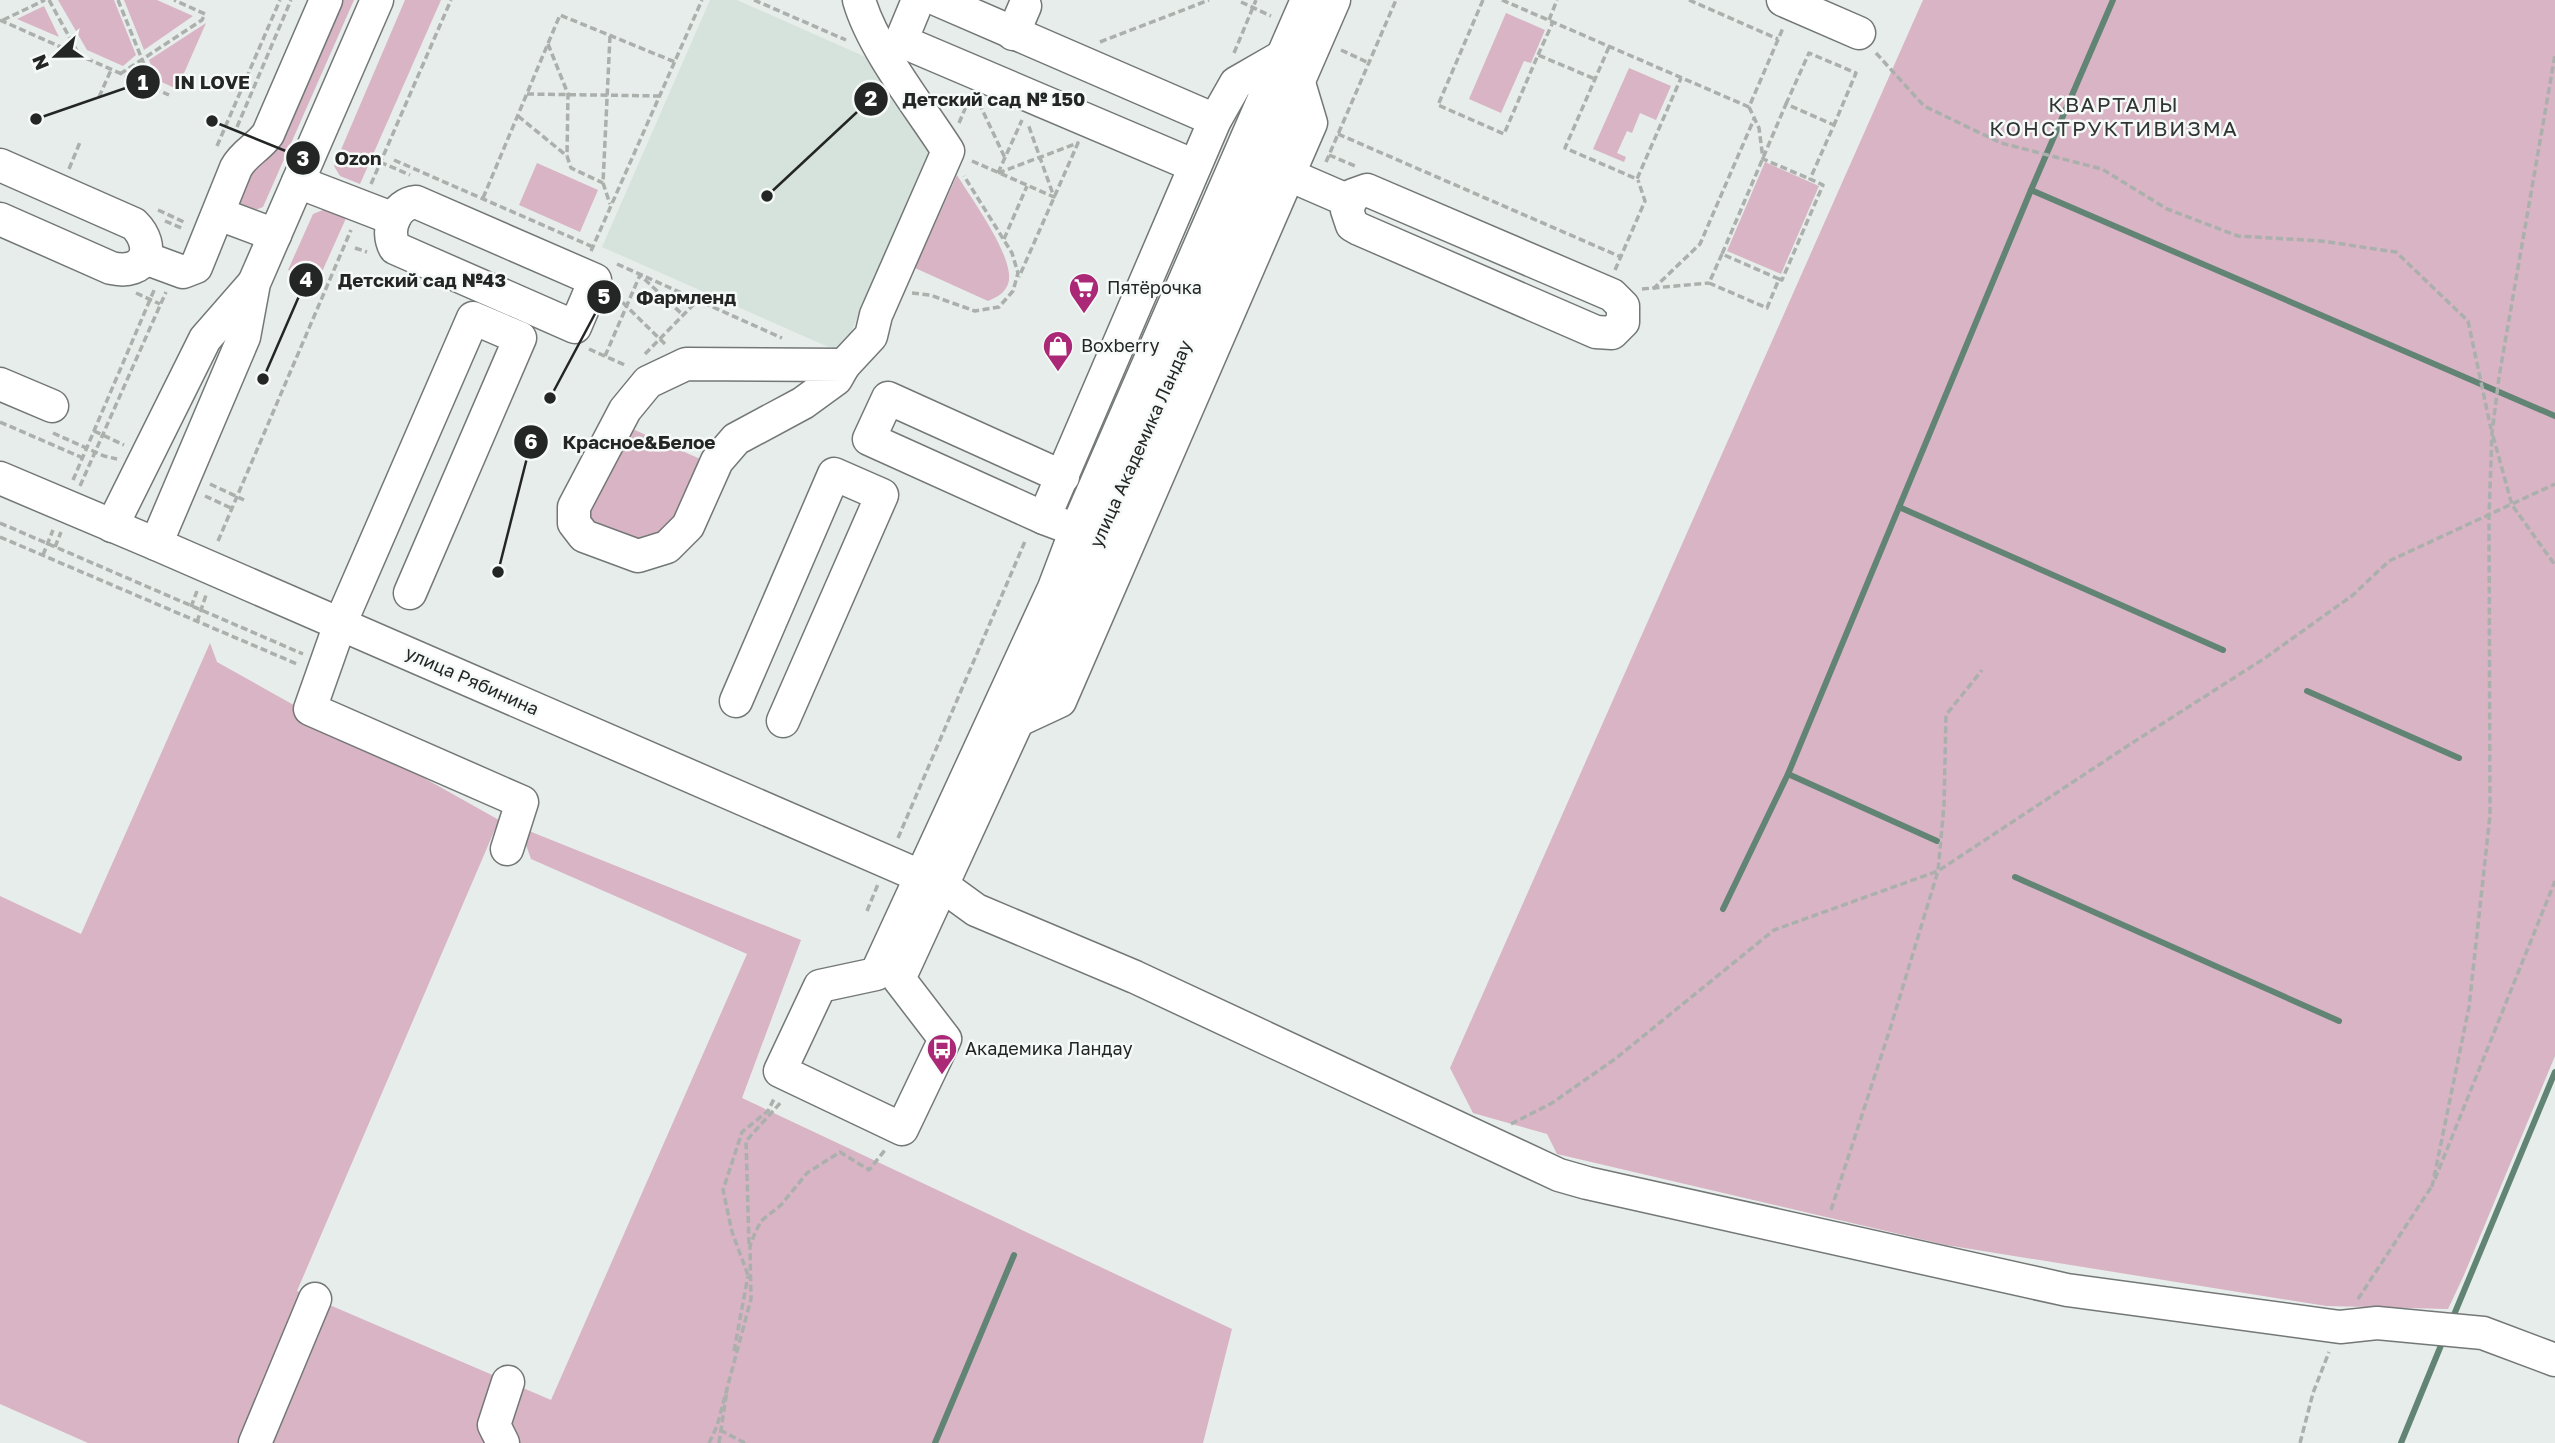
<svg xmlns="http://www.w3.org/2000/svg" width="2555" height="1443" font-family="'Golos Text',sans-serif">
<style>
.built{fill:#d6e3dd}
.green{fill:#d8b4c4}
.lines{fill:none;stroke-linecap:round;stroke-linejoin:round}
.stream{stroke:#628475;stroke-width:6}
.minor-casing{stroke:#737876;stroke-width:35}
.path{stroke:#abb0ad;stroke-width:3.5;stroke-dasharray:7 3.5;stroke-linecap:butt}
.minor{stroke:#fff;stroke-width:32}
.labels{text-anchor:middle;stroke-width:5;stroke-linejoin:round;paint-order:stroke}
.poi-label{font-size:18px;fill:#242625;stroke:#f5faf8;text-anchor:start}
.street-label{font-size:18px;fill:#242625;stroke:#f5faf8}
.quarter-label{font-size:21px;letter-spacing:2px;fill:#313533;stroke:#f5faf8}
.leader{fill:none;stroke:#242625;stroke-width:2.5}
.callout-dot{fill:#242625;stroke:#f5faf8;stroke-width:2.5}
.mark-label{font-size:21px;text-anchor:middle;font-weight:bold;fill:#fff}
.callout-label{font-size:19px;text-anchor:middle;font-weight:bold;fill:#242625;stroke:#f5faf8;stroke-width:5;stroke-linejoin:round;paint-order:stroke}
</style>
<rect width="100%" height="100%" fill="#e7edea"/>
<polygon class="built" points="710,0 737,0 886,66 932,145 842,353 602,247"/>
<g class="green">
<polygon points="58,0 114,0 136,55 123,66 87,50"/>
<polygon points="124,0 157,0 193,16 144,50"/>
<polygon points="333,0 354,0 263,207 253,211 239,206 235,192"/>
<polygon points="405,0 441,0 360,184 340,176 334,166"/>
<polygon points="1923,0 2555,0 2555,1056 2464,1275 2448,1309 2326,1306 1946,1245 1557,1154 1547,1134 1473,1113 1450,1068"/>
<polygon points="44,6 59,37 17,19"/>
<polygon points="1506,13 1545,30 1531,63 1524,61 1501,113 1469,99"/>
<polygon points="206,23 177,89 157,80 149,60"/>
<polygon points="1629,68 1671,86 1656,120 1640,113 1632,133 1627,131 1617,153 1626,157 1624,162 1593,149"/>
<polygon points="1765,162 1819,186 1781,274 1727,251"/>
<polygon points="537,163 598,190 580,232 519,205"/>
<path d="M957,175C970,197 1017,260 1008,284C1004,294 997,297 988,301L915,268Z"/>
<polygon points="328,208 347,216 317,283 288,270 313,214"/>
<polygon points="628,427 707,462 679,523 643,547 591,525 590,509"/>
<polygon points="210,643 217,662 499,820 297,1291 551,1400 747,954 531,859 525,842 529,831 801,940 742,1098 1232,1329 1203,1443 88,1443 0,1404 0,896 81,934"/>
</g>
<g class="lines">
<g class="stream">
<polyline points="2031,190 2555,416"/>
<polyline points="1899,507 2223,650"/>
<polyline points="2307,691 2459,758"/>
<polyline points="1788,774 1937,841"/>
<polyline points="2015,877 2339,1021"/>
<polyline points="1723,909 1788,774 2031,190 2113,0"/>
<polyline points="2451,1322 2555,1072"/>
<polyline points="935,1443 1014,1255"/>
<polyline points="2401,1443 2444,1338"/>
</g>
<g class="minor-casing">
<g id="minor">
<polyline points="918,0 901,41 1195,166"/>
<polyline points="938,0 1215,120"/>
<polyline points="1307,0 1076,530 1054,588 876,974 820,986 780,1071 902,1129 945,1039 899,979 1070,607 1334,0"/>
<polyline points="1783,0 1859,33"/>
<polyline points="1013,34 1025,6"/>
<path d="M0,165L134,224C157,247 146,276 111,268L0,219"/>
<polyline points="1289,175 1349,201"/>
<polyline points="298,182 394,219"/>
<polygon points="1367,190 1612,295 1623,306 1623,322 1612,333 1596,332 1359,229 1352,225 1347,210 1353,195"/>
<path d="M416,202L595,280L575,327L395,248C385,230 395,204 416,202Z"/>
<polyline points="219,214 275,235"/>
<path d="M145,258L183,272L196,267L236,168C244,153 258,148 268,134L326,0"/>
<polygon points="686,364 844,365 836,379 803,403 736,439 717,461 688,526 667,547 638,556 584,536 574,523 574,507 625,410 648,382"/>
<path d="M844,365L871,336L876,315L948,151C920,107 873,49 859,0"/>
<polyline points="0,384 52,406"/>
<polyline points="0,478 156,544 943,886 976,910 1135,977 1559,1175 1587,1183 2067,1290 2340,1327 2377,1323 2483,1333 2555,1360"/>
<polyline points="1044,518 869,439 888,398 1063,477"/>
<polyline points="112,526 205,339 253,284"/>
<polyline points="1076,530 1044,518 1215,120 1236,83 1283,56"/>
<polyline points="156,544 244,337 254,283 377,0"/>
<polyline points="410,593 520,338 473,318 340,624 310,709 522,802 507,849"/>
<polyline points="736,701 834,474 882,495 783,721"/>
<polyline points="1017,721 1060,701 1311,123 1299,83"/>
<polyline points="255,1443 315,1299"/>
<polyline points="503,1443 494,1425 508,1382"/>
</g>
</g>
<g class="path">
<polyline points="49,0 78,53"/>
<polyline points="118,0 154,89"/>
<polyline points="754,0 846,40"/>
<polyline points="1483,0 1438,105 1504,134 1538,55 1595,79"/>
<polyline points="1502,0 1749,107 1783,28"/>
<polyline points="1689,0 1778,39"/>
<polyline points="1241,2 1271,16"/>
<polyline points="0,20 169,95"/>
<polyline points="3,20 45,0"/>
<polyline points="1549,20 1557,0"/>
<polyline points="610,36 603,183 610,204"/>
<polyline points="1100,42 1209,0"/>
<polyline points="548,44 568,94 567,156"/>
<polyline points="1609,47 1565,148 1637,179 1681,78"/>
<polyline points="1341,50 1369,63"/>
<polyline points="1234,53 1256,0"/>
<polyline points="1876,53 1924,106 2001,143 2102,169 2167,209 2238,236 2321,241 2396,252 2468,321 2491,429"/>
<polyline points="1538,55 1553,22"/>
<polyline points="120,74 202,20 205,14 174,0"/>
<polyline points="527,94 660,96"/>
<polyline points="99,97 111,70"/>
<polyline points="979,103 1005,158"/>
<polyline points="1786,104 1809,53 1856,73 1834,125"/>
<polyline points="1749,107 1759,128 1763,159 1810,179"/>
<polyline points="518,116 567,156 571,168 603,183"/>
<polyline points="959,123 970,97"/>
<polyline points="237,127 291,0"/>
<polyline points="1338,134 1621,257"/>
<polyline points="217,146 280,0"/>
<polyline points="1329,155 1355,166"/>
<polyline points="394,160 593,247"/>
<polyline points="972,161 1054,197 1028,124"/>
<polyline points="380,162 410,175"/>
<polyline points="1326,162 1396,0"/>
<polyline points="69,169 80,142"/>
<polyline points="998,173 1078,143 1019,277"/>
<polyline points="998,173 1022,120"/>
<polyline points="371,184 451,0"/>
<polyline points="483,198 560,15 675,62"/>
<polyline points="158,210 184,222"/>
<polyline points="165,221 184,229"/>
<polyline points="1004,239 1027,186"/>
<polyline points="355,248 367,252"/>
<polyline points="591,251 702,0"/>
<polyline points="1722,254 1709,283 1767,308 1779,279 1722,254 1786,104 1834,125 1810,179 1823,185 1782,280 1779,279"/>
<polyline points="617,264 782,338"/>
<polyline points="1615,270 1645,201 1638,180"/>
<polyline points="1642,289 1709,283"/>
<polyline points="1653,289 1700,244 1754,119"/>
<polyline points="136,293 160,304"/>
<polyline points="912,293 930,295 975,311 999,307 1013,291 1018,273 1012,253 964,176"/>
<polyline points="615,295 667,346"/>
<polyline points="589,349 627,366"/>
<polyline points="645,354 698,300"/>
<polyline points="605,356 640,275 683,315"/>
<polyline points="0,422 83,458"/>
<polyline points="94,431 124,445"/>
<polyline points="53,433 104,456 117,459"/>
<polyline points="2493,436 2512,505 2555,565"/>
<polyline points="73,480 155,288"/>
<polyline points="210,484 244,500"/>
<polyline points="80,486 166,292"/>
<polyline points="205,496 231,508"/>
<polyline points="0,523 303,654"/>
<polyline points="0,537 297,664"/>
<polyline points="218,541 351,230"/>
<polyline points="55,547 61,532"/>
<polyline points="43,555 53,530"/>
<polyline points="191,607 197,591"/>
<polyline points="197,622 206,595"/>
<polyline points="898,838 1026,539"/>
<polyline points="867,911 878,884"/>
<polyline points="1511,1124 1552,1103 1615,1059 1774,930 1938,871 2132,743 2265,658 2353,595 2389,561 2555,484"/>
<polyline points="2435,1179 2555,881"/>
<polyline points="2432,1187 2469,1007 2490,815 2489,516 2492,433 2499,377 2555,55"/>
<polyline points="1831,1210 1890,1029 1938,871 1944,805 1946,715 1982,670"/>
<polyline points="749,1244 746,1141 782,1101"/>
<polyline points="748,1275 732,1232 723,1190 742,1132 768,1111 775,1097"/>
<polyline points="2358,1299 2432,1186"/>
<polyline points="734,1351 748,1276"/>
<polyline points="720,1430 745,1443"/>
<polyline points="709,1443 717,1426 751,1299 750,1246 755,1233 761,1221 781,1205 807,1173 840,1152 869,1170 885,1150"/>
<polyline points="719,1443 727,1390"/>
<polyline points="2300,1443 2313,1393 2329,1352"/>
</g>
<use href="#minor" class="minor"/>
</g>
<defs>
<g id="supermarket-pin" transform="scale(1.575)"><path d="M0 17L-7.5 6A9.5 9.5 0 1 1 7.5 6Z" fill="#aa2875" stroke="#f5faf8"/><path d="M-6-5.5h2.5l.6 2H6L4.5 2H-2.5L-4.4-4H-6ZM-1.5 3.2a1.3 1.3 0 1 0 .1 0ZM3 3.2a1.3 1.3 0 1 0 .1 0Z" fill="#fff"/></g>
<g id="shop-pin" transform="scale(1.575)"><path d="M0 17L-7.5 6A9.5 9.5 0 1 1 7.5 6Z" fill="#aa2875" stroke="#f5faf8"/><path d="M-5-2.5h2.3a2.7 3.5 0 0 1 5.4 0H5L5.5 6h-11ZM-1.5-2.5h3a1.5 2.3 0 0 0-3 0Z" fill="#fff"/></g>
<g id="bus-pin" transform="scale(1.575)"><path d="M0 17L-7.5 6A9.5 9.5 0 1 1 7.5 6Z" fill="#aa2875" stroke="#f5faf8"/><path d="M-5-6H5V4H4V6H2V4H-2V6H-4V4H-5ZM-3.5-4V0h7V-4ZM-3.5 1.2v1.5H-2V1.2ZM2 1.2v1.5H3.5V1.2Z" fill="#fff"/></g>
</defs>
<g fill-rule="evenodd">
<use href="#supermarket-pin" x="1084" y="288"/>
<use href="#shop-pin" x="1058" y="346"/>
<use href="#bus-pin" x="942" y="1049"/>
</g>
<g class="labels">
<g class="poi-label">
<text x="1107" y="294">Пятёрочка</text>
<text x="1081" y="352">Boxberry</text>
<text x="965" y="1055">Академика Ландау</text>
</g>
<g class="street-label">
<text transform="translate(1141 444) rotate(-66)" y="6">улица Академика Ландау</text>
<text transform="translate(472 681) rotate(24)" y="6">улица Рябинина</text>
</g>
<g class="quarter-label">
<text x="2114" y="112">КВАРТАЛЫ<tspan x="2114" dy="24">КОНСТРУКТИВИЗМА</tspan></text>
</g>
</g>
<path class="leader" d="M36 119L143 82M767 196L871 99M212 121L303 158M263 379L306 280M550 398L604 297M498 572L531 442"/>
<g class="callout-dot">
<circle cx="36" cy="119" r="7"/>
<circle cx="767" cy="196" r="7"/>
<circle cx="212" cy="121" r="7"/>
<circle cx="263" cy="379" r="7"/>
<circle cx="550" cy="398" r="7"/>
<circle cx="498" cy="572" r="7"/>
<circle cx="143" cy="82" r="18"/>
<circle cx="871" cy="99" r="18"/>
<circle cx="303" cy="158" r="18"/>
<circle cx="306" cy="280" r="18"/>
<circle cx="604" cy="297" r="18"/>
<circle cx="531" cy="442" r="18"/>
</g>
<g class="mark-label">
<text x="143" y="90">1</text>
<text x="871" y="106">2</text>
<text x="303" y="166">3</text>
<text x="306" y="287">4</text>
<text x="604" y="304">5</text>
<text x="531" y="449">6</text>
</g>
<g class="callout-label">
<text x="212" y="89">IN LOVE</text>
<text x="994" y="106">Детский сад № 150</text>
<text x="358" y="165">Ozon</text>
<text x="422" y="287">Детский сад №43</text>
<text x="686" y="304">Фармленд</text>
<text x="639" y="449">Красное&amp;Белое</text>
</g>
<g transform="translate(56 56) rotate(248)" stroke="#f5faf8" stroke-width="5" paint-order="stroke">
<path d="M0-5L12 26L0 18L-12 26Z" fill="#242625"/>
<text y="-10" font-size="19" font-weight="bold" text-anchor="middle" fill="#242625">N</text>
</g>
</svg>
